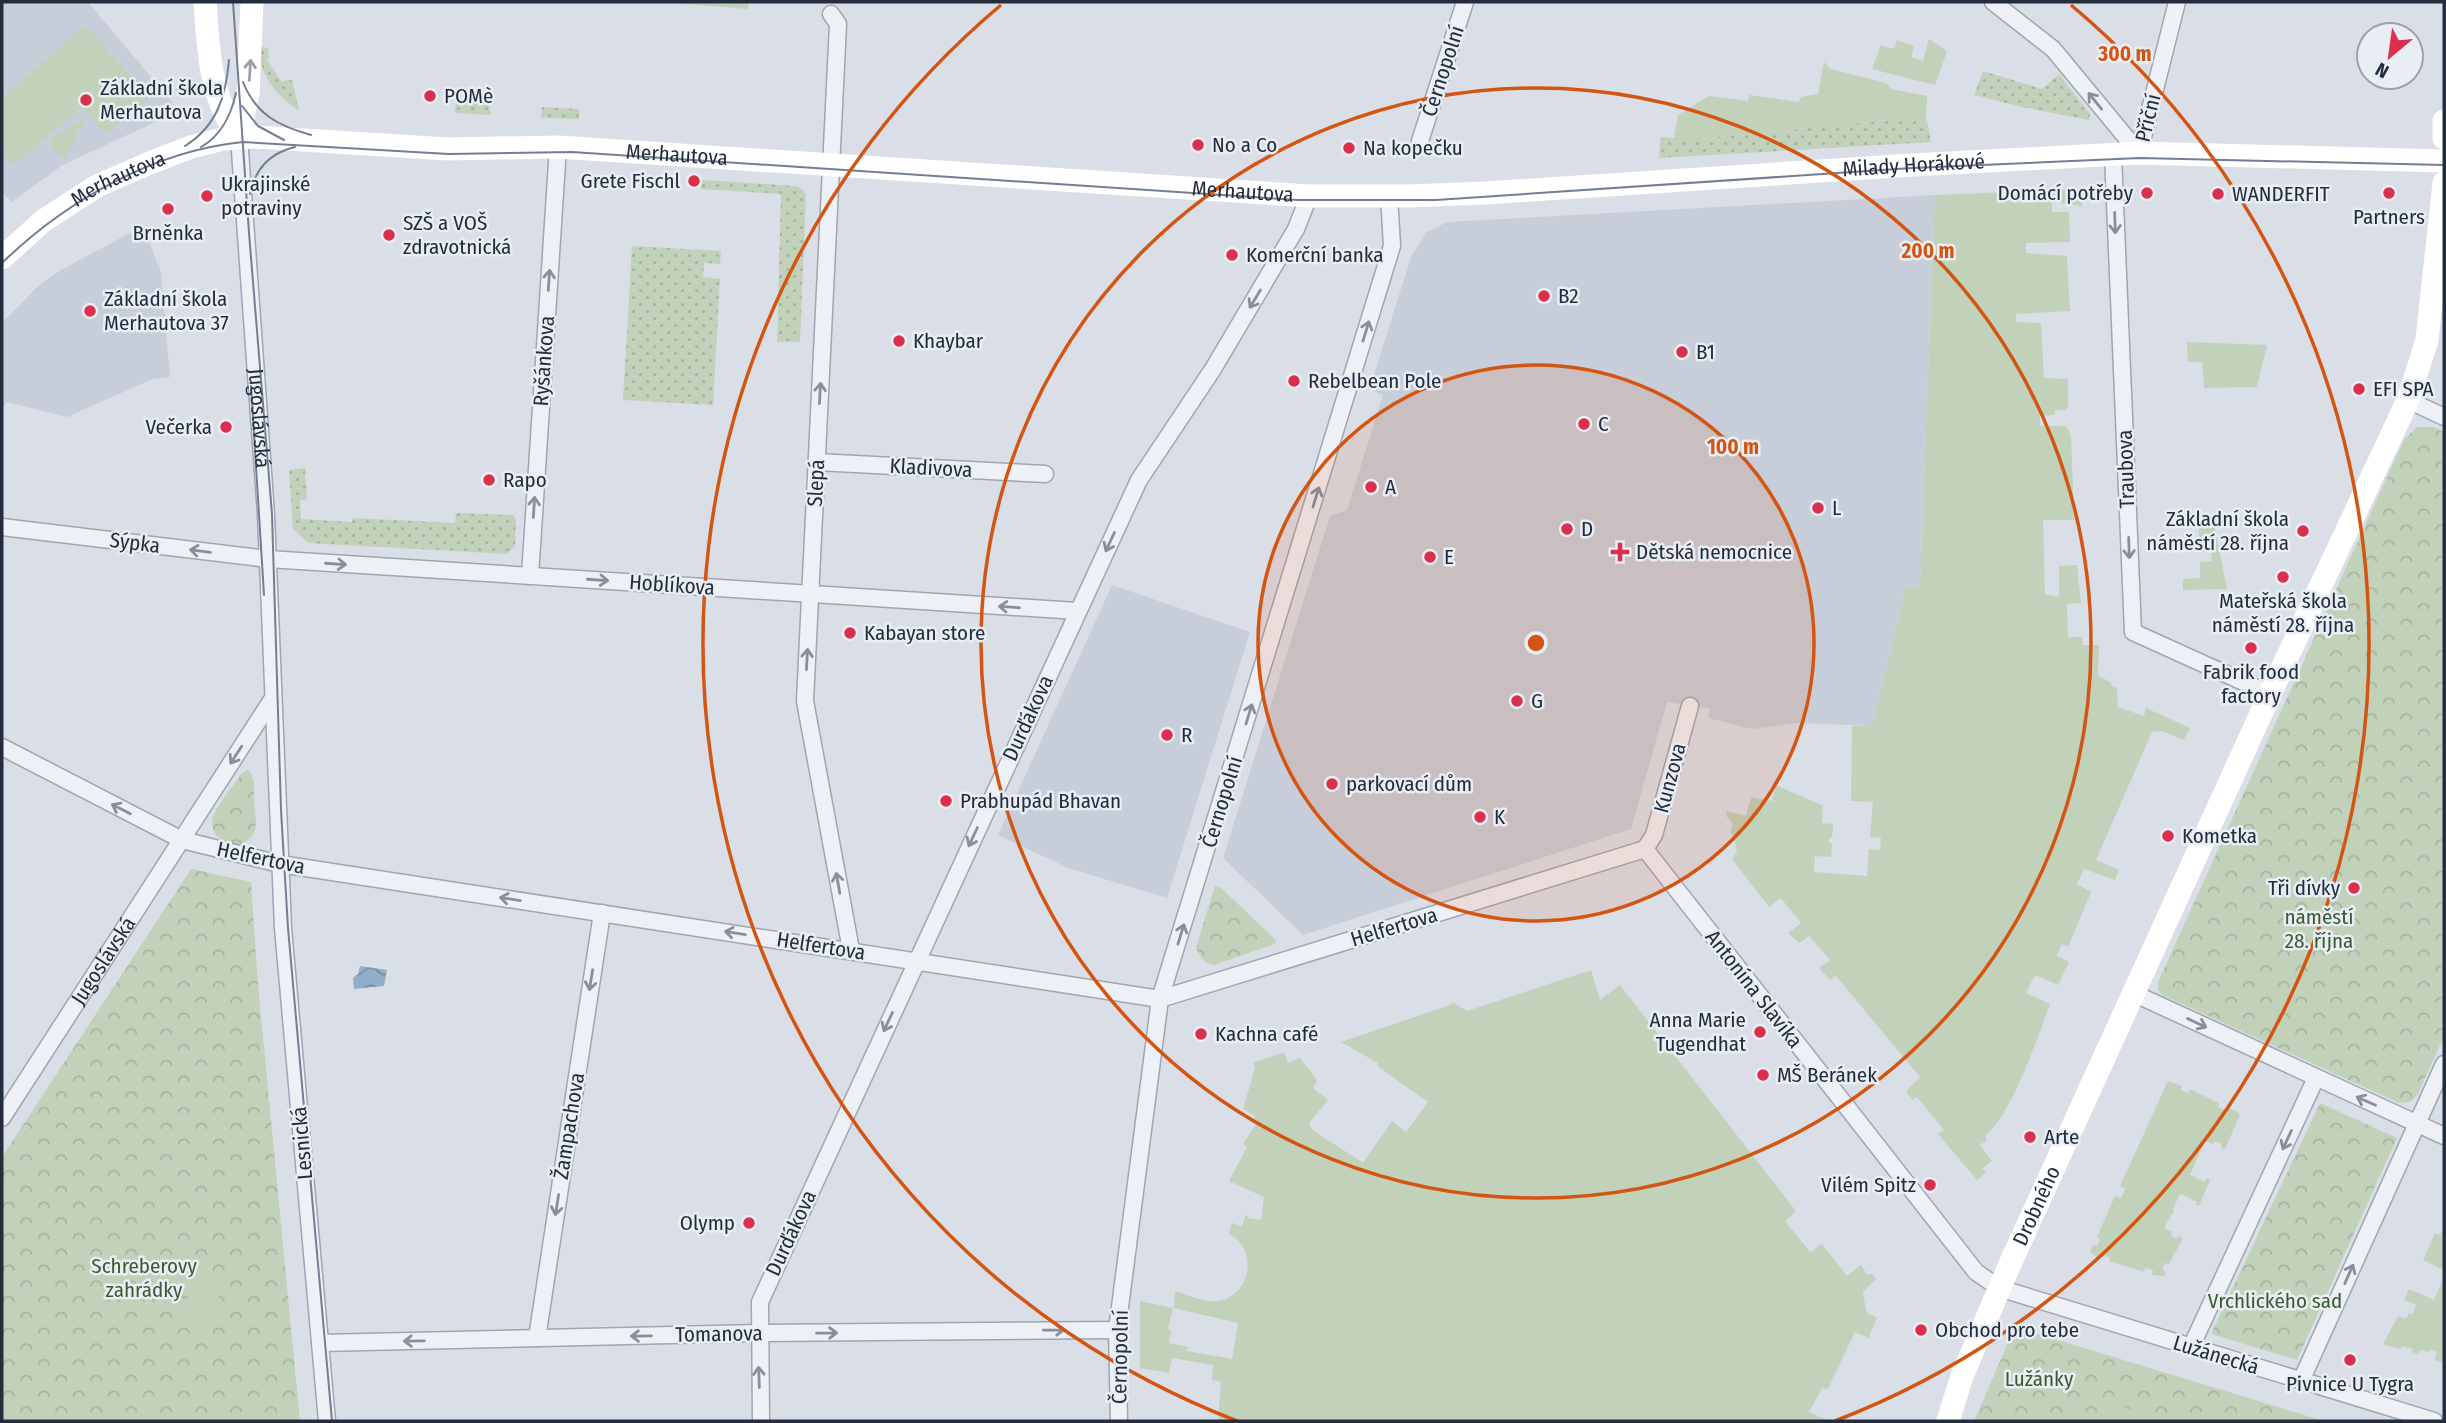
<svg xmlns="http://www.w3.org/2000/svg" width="2446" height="1423" font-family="'Fira Sans Condensed',sans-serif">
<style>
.built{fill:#c8ced9}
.grass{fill:url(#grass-dots)}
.forest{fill:url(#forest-crowns)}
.garden{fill:#c1d1ba}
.water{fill:url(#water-waves)}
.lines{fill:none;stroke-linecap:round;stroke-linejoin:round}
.street-casing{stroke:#9fa6b1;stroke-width:19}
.street{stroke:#edf0f5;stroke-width:16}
.secondary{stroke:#fff;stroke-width:23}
.tram{stroke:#727f92;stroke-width:2}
.oneway{stroke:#9ca0a8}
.oneway2{stroke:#888e9a}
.ring{fill:none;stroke:#d45511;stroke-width:3.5}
.poi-dot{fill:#db304d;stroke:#e9eef4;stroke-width:2.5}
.labels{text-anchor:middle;stroke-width:5;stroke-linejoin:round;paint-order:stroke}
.street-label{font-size:21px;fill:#232d3e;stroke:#e9eef4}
.poi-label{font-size:21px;fill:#232d3e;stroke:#e9eef4;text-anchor:start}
.park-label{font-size:21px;fill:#385b2f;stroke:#e9eef4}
.centre{fill:#d45511;stroke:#e9eef4;stroke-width:3.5}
.ring-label{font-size:21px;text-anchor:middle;font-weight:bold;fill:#d45511;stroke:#e9eef4;stroke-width:5;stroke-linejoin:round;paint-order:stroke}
</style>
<defs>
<pattern id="grass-dots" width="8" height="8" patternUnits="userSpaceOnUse" patternTransform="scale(1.75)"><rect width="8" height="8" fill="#c1d1ba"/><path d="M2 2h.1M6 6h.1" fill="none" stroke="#a6b4a1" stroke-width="1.8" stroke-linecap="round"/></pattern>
<pattern id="forest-crowns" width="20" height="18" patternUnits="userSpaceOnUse" patternTransform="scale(1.75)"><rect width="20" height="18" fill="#c1d1ba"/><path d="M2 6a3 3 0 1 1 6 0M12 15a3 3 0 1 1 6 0" fill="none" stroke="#a6b4a1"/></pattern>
<pattern id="water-waves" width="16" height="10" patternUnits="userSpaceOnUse" patternTransform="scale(1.75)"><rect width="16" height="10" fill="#91aecb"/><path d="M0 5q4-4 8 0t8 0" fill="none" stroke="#768ea6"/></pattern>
</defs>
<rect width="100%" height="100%" fill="#dadfe7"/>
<g class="built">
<polygon points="2,2 88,2 173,103 153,123 63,165 11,202 2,192"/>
<polygon points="1935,195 1920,587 1906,587 1872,726 1797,723 1752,729 1708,718 1710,709 1667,702 1631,829 1303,935 1223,858 1330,516 1347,510 1383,395 1375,392 1371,384 1411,257 1427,232 1447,222"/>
<polygon points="143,226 161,272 170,377 153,379 67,417 7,402 2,408 2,323 39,285 61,270"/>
<polygon points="1112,585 1250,632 1167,898 1068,868 998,835"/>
</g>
<g class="grass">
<path d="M259,45L269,49L268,54L270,57L267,59L281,81L292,80L299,110C275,96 258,72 259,45Z"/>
<polygon points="1983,71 2042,89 2059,74 2090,114 2089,120 2022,107 1974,95"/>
<polygon points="456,102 489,104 491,115 455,113"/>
<polygon points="542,107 579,109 579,119 541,118"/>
<polygon points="1926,116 1931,142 1659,158 1660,143"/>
<polygon points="702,180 796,186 802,189 806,194 800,342 777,342 781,194 701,189"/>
<polygon points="632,246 721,251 720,264 704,263 703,277 720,279 713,405 623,400"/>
<polygon points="305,468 307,499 300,500 301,519 352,522 353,518 455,523 456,513 513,515 516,520 515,546 507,554 308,543 293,529 289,470"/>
</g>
<g class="forest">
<polygon points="2417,427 2434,427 2444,432 2444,1036 2417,1096 2410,1102 2399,1103 2162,995 2158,989 2158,982 2404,440"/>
<path d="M248,770C256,778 254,791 254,801C255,810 257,820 255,829C246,858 203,842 214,814C221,800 233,786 242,773Z"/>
<polygon points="191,869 251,882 258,985 300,1421 2,1421 2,1157"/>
<path d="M1215,886L1220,887L1276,940L1275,944L1214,965C1205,964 1198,956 1196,947Z"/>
<polygon points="2320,1103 2397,1138 2297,1360 2211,1334"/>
<polygon points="2015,1327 2324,1421 1974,1421"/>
</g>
<g class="garden">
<polygon points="661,2 749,2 748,9"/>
<polygon points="86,25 125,70 14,165 2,152 2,98"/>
<polygon points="1929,39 1947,51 1935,85 1872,69 1881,45 1894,49 1897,40 1914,46 1911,57 1923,61"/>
<polygon points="1824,62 1831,69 1886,83 1891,89 1927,96 1926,116 1660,143 1661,137 1674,138 1678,115 1709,96 1748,101 1749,95 1799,102 1800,97 1818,94"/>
<polygon points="126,71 148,98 105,134 83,108"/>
<polygon points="83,118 86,124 80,126 66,159 55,152 49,141"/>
<path d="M2080,189L2082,206L2052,202V212H2069L2070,242L2026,243V253L2067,256L2070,311L2016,314V322L2041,323L2044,378L2068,379V407L2066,410H2055V415L2040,416V426H2066L2071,435L2074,520H2043L2045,594L2059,597V566L2077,565L2081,603L2067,604L2068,637H2082L2083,645H2099L2098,676L2111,682V685L2117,688L2118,707L2144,716L2146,708L2190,728L2184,740L2162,731L2152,732L2096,860L2119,870L2115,880L2084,869L2077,884L2091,892L2068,947L2062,944L2057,956L2069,962L2058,985L2035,975L2026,993L2050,1004C2038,1037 2011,1116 1985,1136L1987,1140L1980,1145L1992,1161L1982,1168L1986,1173L1977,1180L1938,1134L1944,1130L1917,1097L1912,1100L1906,1091L1920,1077L1836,976L1830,980L1819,968L1830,960L1809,936L1799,943L1788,933L1801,923L1781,898L1769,907L1732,859L1737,852L1734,837L1730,832L1733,824L1727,817L1726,811L1746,816L1751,797L1772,801L1776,785L1823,806L1822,823L1833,824L1832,838H1829V843H1832L1831,857L1815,856L1814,872L1867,876L1869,849L1880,850L1881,838L1870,837L1873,802L1851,801L1852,726H1872L1906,587L1920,586L1935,195Z"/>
<polygon points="2187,342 2267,345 2257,387 2204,388 2202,362 2188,362"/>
<polygon points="2212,514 2227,589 2183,590 2183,579 2200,578 2200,562 2212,561 2211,552 2200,552 2198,515"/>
<path d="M1591,970L1600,1000L1620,985L1796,1211L1785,1221L1810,1252L1822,1244L1847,1276L1862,1264V1267L1867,1274H1872L1876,1279L1863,1292L1866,1312L1877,1318L1869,1336L1871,1339L1855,1332L1828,1389L1822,1388L1809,1412L1830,1421H1218L1221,1382L1212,1380L1213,1365L1172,1358L1169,1373L1140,1368V1301L1173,1308L1168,1329L1171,1330L1169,1343L1188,1347L1187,1351L1232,1359L1238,1323L1174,1308L1175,1291C1187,1295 1206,1303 1218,1301C1251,1296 1259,1249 1229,1234L1232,1223L1242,1226L1246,1214L1248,1218L1261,1220L1264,1197L1229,1181L1247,1147L1243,1144L1257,1123L1253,1120L1255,1116L1243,1109L1255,1068L1253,1063L1284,1052L1288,1063L1300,1058L1317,1080L1313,1088L1328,1100L1309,1123L1311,1129L1363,1163L1392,1121L1406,1132L1428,1102L1377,1066L1378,1063L1341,1042L1453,1004L1451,1001L1467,1011Z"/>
<polygon points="2168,1081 2182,1086 2181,1090 2188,1093 2190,1089 2219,1103 2218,1107 2225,1110 2227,1107 2238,1112 2240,1115 2225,1149 2221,1148 2222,1144 2215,1141 2213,1144 2205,1141 2190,1175 2205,1182 2207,1178 2210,1180 2199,1206 2196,1205 2197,1202 2180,1194 2173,1209 2174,1211 2164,1228 2172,1232 2171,1236 2177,1239 2179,1236 2183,1238 2169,1264 2165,1263 2162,1270 2166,1272 2164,1276 2152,1275 2153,1270 2145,1268 2144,1272 2109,1261 2110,1257 2102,1255 2100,1259 2090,1252 2093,1245 2097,1246 2100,1239 2097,1237 2115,1196 2121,1198 2125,1189 2120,1186"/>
<polygon points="2444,1227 2444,1270 2423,1260 2435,1233 2440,1235"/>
<polygon points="191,1274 221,1278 213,1332 183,1327"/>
<polygon points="2444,1277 2444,1363 2434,1360 2437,1352 2430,1349 2429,1352 2420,1350 2418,1354 2412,1352 2413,1349 2402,1346 2400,1349 2383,1344 2398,1316 2406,1319 2409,1313 2413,1314 2416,1305 2404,1300 2409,1289 2434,1300"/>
<polygon points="2120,1405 2159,1421 2113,1421"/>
</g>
<polygon class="water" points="360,966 387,970 384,986 354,989 353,978 358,974"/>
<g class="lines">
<g class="street-casing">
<g id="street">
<polyline points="1993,2 2053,49 2139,153"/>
<polyline points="831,14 838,24 805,701 851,950"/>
<path id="s1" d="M239,137L266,514L283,928L327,1421"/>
<polyline points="1420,141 1465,2"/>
<polyline points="2139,153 2177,2"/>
<polyline points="2113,155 2133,632 2270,694"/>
<polyline points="2408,400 2444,417"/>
<polyline points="817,462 1045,474"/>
<polyline points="2,527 268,559 1077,611"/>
<polyline points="530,576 558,147"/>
<polyline points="2,747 182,840 280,864 1160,999 1645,849"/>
<polyline points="1645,849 1976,1272 1999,1288 2434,1421"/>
<polyline points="1645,849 1654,835 1690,706"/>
<polyline points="2135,994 2444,1136"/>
<path id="s2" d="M2,1118L273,698"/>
<polyline points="537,1338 602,913"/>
<polyline points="320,1343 758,1333 1117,1330"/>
<polyline points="2191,1347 2316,1078"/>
<polyline points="2301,1381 2444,1064"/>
<polyline points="761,1421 760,1302 1139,480 1213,369 1296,229 1309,196"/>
<polyline points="1119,1421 1117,1330 1160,999 1392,246 1389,196"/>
</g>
</g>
<use href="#street" class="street"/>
<g class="secondary">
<path d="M205,2C208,48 210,99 239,137"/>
<polyline points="2444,121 2444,138"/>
<polyline points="239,137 248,94 252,2"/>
<path id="s3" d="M2,258L43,221L97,186L152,162L191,147L223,139L255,137L448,149L558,147L1309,196H1409L1485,193L1912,165L2139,153L2444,161"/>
<path id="s4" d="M1948,1421L1962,1376L2010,1264L2270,694L2408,400L2427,340L2444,183"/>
</g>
<g class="tram">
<polyline points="233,2 249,233 272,514 281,810 288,928 332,1421"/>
<path d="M243,82C256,115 279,126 311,135"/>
<polyline points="242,106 258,126 284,140"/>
<path d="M185,146C217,126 226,96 229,60"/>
<path d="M201,147C222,135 231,115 236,93"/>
<path d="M250,194C255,169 270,153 295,147"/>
<path d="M2,263C66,201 153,151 243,142L449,154L572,152L1298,200H1436L1912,168L2140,158L2444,165"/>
<polyline points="251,386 264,595"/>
</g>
</g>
<defs><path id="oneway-shaft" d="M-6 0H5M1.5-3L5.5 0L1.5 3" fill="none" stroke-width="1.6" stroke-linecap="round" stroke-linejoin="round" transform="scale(1.75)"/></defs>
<use class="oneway" href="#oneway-shaft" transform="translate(250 70) rotate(-86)"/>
<g class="oneway2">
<use href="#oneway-shaft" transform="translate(2095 101) rotate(-129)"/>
<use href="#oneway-shaft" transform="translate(2115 223) rotate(88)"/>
<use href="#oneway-shaft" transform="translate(549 280) rotate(-86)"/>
<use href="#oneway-shaft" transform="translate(1255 299) rotate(121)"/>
<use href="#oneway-shaft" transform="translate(1366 331) rotate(-73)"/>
<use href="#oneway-shaft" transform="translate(820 393) rotate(-87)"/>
<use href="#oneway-shaft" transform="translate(1316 497) rotate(-73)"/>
<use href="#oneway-shaft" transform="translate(534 507) rotate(-86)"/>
<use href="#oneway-shaft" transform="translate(1110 542) rotate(115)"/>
<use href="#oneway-shaft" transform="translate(2129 548) rotate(88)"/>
<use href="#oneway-shaft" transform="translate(200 551) rotate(-173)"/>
<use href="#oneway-shaft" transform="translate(336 564) rotate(4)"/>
<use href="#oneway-shaft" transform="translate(598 580) rotate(4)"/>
<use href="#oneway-shaft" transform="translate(1009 607) rotate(-176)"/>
<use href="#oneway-shaft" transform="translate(807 659) rotate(-87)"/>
<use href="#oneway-shaft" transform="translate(1249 714) rotate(-73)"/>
<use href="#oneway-shaft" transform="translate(236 755) rotate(123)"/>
<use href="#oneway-shaft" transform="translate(121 809) rotate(-153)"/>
<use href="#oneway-shaft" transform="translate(973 837) rotate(115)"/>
<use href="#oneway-shaft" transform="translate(838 883) rotate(-100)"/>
<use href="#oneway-shaft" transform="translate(510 899) rotate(-171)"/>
<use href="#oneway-shaft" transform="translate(735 933) rotate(-171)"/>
<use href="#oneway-shaft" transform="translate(1181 934) rotate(-73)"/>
<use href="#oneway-shaft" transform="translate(591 980) rotate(99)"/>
<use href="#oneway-shaft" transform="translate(888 1022) rotate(115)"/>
<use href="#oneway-shaft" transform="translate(2197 1023) rotate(25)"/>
<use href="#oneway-shaft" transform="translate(2366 1101) rotate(-156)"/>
<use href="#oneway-shaft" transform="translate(2287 1140) rotate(115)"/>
<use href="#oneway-shaft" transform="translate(557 1205) rotate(99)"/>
<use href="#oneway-shaft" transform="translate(2349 1274) rotate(-66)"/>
<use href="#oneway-shaft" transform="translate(1054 1330) rotate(-1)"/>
<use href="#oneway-shaft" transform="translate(827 1333) rotate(-1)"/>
<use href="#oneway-shaft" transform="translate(641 1336) rotate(179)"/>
<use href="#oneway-shaft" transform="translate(414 1341) rotate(179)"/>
<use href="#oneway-shaft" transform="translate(759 1377) rotate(-92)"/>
</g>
<circle cx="1536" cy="643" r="278" fill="#d45511" fill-opacity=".12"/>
<g class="ring">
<circle cx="1536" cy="643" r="278"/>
<circle cx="1536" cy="643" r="555"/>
<path d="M1237 1421A833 833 0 0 1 1001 5M2071 5A833 833 0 0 1 1835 1421"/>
</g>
<g class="poi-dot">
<circle cx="430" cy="96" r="7"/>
<circle cx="86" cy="100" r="7"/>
<circle cx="1198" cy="145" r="7"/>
<circle cx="1349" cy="148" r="7"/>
<circle cx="694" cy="181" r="7"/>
<circle cx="2147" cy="193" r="7"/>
<circle cx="2389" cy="193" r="7"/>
<circle cx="2218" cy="194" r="7"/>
<circle cx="207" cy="196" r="7"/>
<circle cx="168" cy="209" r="7"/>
<circle cx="389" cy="235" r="7"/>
<circle cx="1232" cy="255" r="7"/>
<circle cx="1544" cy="296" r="7"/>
<circle cx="90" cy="311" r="7"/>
<circle cx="899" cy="341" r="7"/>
<circle cx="1682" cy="352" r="7"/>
<circle cx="1294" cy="381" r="7"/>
<circle cx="2359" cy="389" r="7"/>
<circle cx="1584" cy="424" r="7"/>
<circle cx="226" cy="427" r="7"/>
<circle cx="489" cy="480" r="7"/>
<circle cx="1371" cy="487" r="7"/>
<circle cx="1818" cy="508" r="7"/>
<circle cx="1567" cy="529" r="7"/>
<circle cx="2303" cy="531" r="7"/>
<path d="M1616.5 541.5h7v7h7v7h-7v7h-7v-7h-7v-7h7z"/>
<circle cx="1430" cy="557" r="7"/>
<circle cx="2283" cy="577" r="7"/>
<circle cx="850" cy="633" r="7"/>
<circle cx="2251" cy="648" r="7"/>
<circle cx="1517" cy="701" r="7"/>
<circle cx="1167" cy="735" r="7"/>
<circle cx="1332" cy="784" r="7"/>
<circle cx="946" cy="801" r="7"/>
<circle cx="1480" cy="817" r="7"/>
<circle cx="2168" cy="836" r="7"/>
<circle cx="2354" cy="888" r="7"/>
<circle cx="1760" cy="1032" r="7"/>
<circle cx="1201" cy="1034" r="7"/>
<circle cx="1763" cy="1075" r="7"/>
<circle cx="2030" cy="1137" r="7"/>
<circle cx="1930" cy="1185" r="7"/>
<circle cx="749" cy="1223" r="7"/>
<circle cx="1921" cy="1330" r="7"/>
<circle cx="2350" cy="1360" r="7"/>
</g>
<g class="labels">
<g class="street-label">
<text transform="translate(1443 71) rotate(-72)" y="7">Černopolní</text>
<text transform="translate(2148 118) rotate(-76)" y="7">Příční</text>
<text dy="7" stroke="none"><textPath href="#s3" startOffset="709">Merhautova</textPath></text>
<text dy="7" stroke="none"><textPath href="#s3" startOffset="1948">Milady Horákové</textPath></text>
<text dy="7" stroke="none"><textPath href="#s3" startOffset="142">Merhautova</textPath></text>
<text dy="7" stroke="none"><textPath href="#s3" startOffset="1276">Merhautova</textPath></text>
<text transform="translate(544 361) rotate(-86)" y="7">Ryšánkova</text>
<text dy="7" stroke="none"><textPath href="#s1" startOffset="282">Jugoslávská</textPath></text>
<text transform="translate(931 468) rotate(3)" y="7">Kladivova</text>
<text transform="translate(2126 469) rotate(-92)" y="7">Traubova</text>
<text transform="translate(816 483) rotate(-87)" y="7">Slepá</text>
<text transform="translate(135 543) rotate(7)" y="7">Sýpka</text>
<text transform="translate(672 585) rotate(4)" y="7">Hoblíkova</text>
<text transform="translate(1028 718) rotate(-65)" y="7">Durďákova</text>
<text transform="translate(1670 778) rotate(-75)" y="7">Kunzova</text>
<text transform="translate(1222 802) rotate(-73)" y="7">Černopolní</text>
<text transform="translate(261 858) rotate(12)" y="7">Helfertova</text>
<text transform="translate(1394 927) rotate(-17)" y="7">Helfertova</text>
<text transform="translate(821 946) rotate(9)" y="7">Helfertova</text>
<text dy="7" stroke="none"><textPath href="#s2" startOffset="187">Jugoslávská</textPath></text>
<text transform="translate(1754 989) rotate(52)" y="7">Antonína Slavíka</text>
<text transform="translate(569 1126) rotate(-81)" y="7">Žampachova</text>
<text transform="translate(302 1143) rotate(-95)" y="7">Lesnická</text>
<text dy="7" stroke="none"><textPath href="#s4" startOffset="233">Drobného</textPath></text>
<text transform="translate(791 1233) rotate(-65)" y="7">Durďákova</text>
<text transform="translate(719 1334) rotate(-1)" y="7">Tomanova</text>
<text transform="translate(2216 1355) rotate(17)" y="7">Lužánecká</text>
<text transform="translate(1120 1357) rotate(-89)" y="7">Černopolní</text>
</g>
<g class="poi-label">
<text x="100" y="95">Základní škola<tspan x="100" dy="24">Merhautova</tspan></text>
<text x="444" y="103">POMè</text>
<text x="1212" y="152">No a Co</text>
<text x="1363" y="155">Na kopečku</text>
<text x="680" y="188" text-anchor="end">Grete Fischl</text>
<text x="221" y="191">Ukrajinské<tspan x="221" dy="24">potraviny</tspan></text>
<text x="2133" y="200" text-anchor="end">Domácí potřeby</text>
<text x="2232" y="201">WANDERFIT</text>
<text x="2389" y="224" text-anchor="middle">Partners</text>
<text x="403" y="230">SZŠ a VOŠ<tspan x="403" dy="24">zdravotnická</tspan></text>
<text x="168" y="240" text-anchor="middle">Brněnka</text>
<text x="1246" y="262">Komerční banka</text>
<text x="1558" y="303">B2</text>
<text x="104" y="306">Základní škola<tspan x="104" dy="24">Merhautova 37</tspan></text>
<text x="913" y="348">Khaybar</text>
<text x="1696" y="359">B1</text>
<text x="1308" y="388">Rebelbean Pole</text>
<text x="2373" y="396">EFI SPA</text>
<text x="1598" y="431">C</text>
<text x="212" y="434" text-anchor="end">Večerka</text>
<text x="503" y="487">Rapo</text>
<text x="1385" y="494">A</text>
<text x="1832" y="515">L</text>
<text x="2289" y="526" text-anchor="end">Základní škola<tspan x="2289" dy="24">náměstí 28. října</tspan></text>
<text x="1581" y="536">D</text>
<text x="1636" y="559">Dětská nemocnice</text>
<text x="1444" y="564">E</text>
<text x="2283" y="608" text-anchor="middle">Mateřská škola<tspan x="2283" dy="24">náměstí 28. října</tspan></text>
<text x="864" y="640">Kabayan store</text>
<text x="2251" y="679" text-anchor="middle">Fabrik food<tspan x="2251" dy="24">factory</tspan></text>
<text x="1531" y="708">G</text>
<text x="1181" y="742">R</text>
<text x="1346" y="791">parkovací dům</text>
<text x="960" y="808">Prabhupád Bhavan</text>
<text x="1494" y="824">K</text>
<text x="2182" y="843">Kometka</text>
<text x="2340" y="895" text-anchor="end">Tři dívky</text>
<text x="1746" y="1027" text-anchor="end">Anna Marie<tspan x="1746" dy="24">Tugendhat</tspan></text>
<text x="1215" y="1041">Kachna café</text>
<text x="1777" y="1082">MŠ Beránek</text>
<text x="2044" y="1144">Arte</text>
<text x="1916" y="1192" text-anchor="end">Vilém Spitz</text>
<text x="735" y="1230" text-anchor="end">Olymp</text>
<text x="1935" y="1337">Obchod pro tebe</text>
<text x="2350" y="1391" text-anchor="middle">Pivnice U Tygra</text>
</g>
<g class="park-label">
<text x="2319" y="924">náměstí<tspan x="2319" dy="24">28. října</tspan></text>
<text x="144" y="1273">Schreberovy<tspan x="144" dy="24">zahrádky</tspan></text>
<text x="2275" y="1308">Vrchlického sad</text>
<text x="2039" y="1386">Lužánky</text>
</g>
</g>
<circle cx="1536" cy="643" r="10" class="centre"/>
<g class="ring-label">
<text x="2125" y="61">300 m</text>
<text x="1928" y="258">200 m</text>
<text x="1733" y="454">100 m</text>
</g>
<rect width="2446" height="1423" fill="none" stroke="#232d3e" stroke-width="7"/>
<g transform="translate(2390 56) rotate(209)"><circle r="33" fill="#e9eef4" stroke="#9aa1ab" stroke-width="2"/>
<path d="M0-5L12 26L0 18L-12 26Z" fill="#db304d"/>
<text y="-10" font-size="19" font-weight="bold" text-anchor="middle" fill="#232d3e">N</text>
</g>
</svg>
